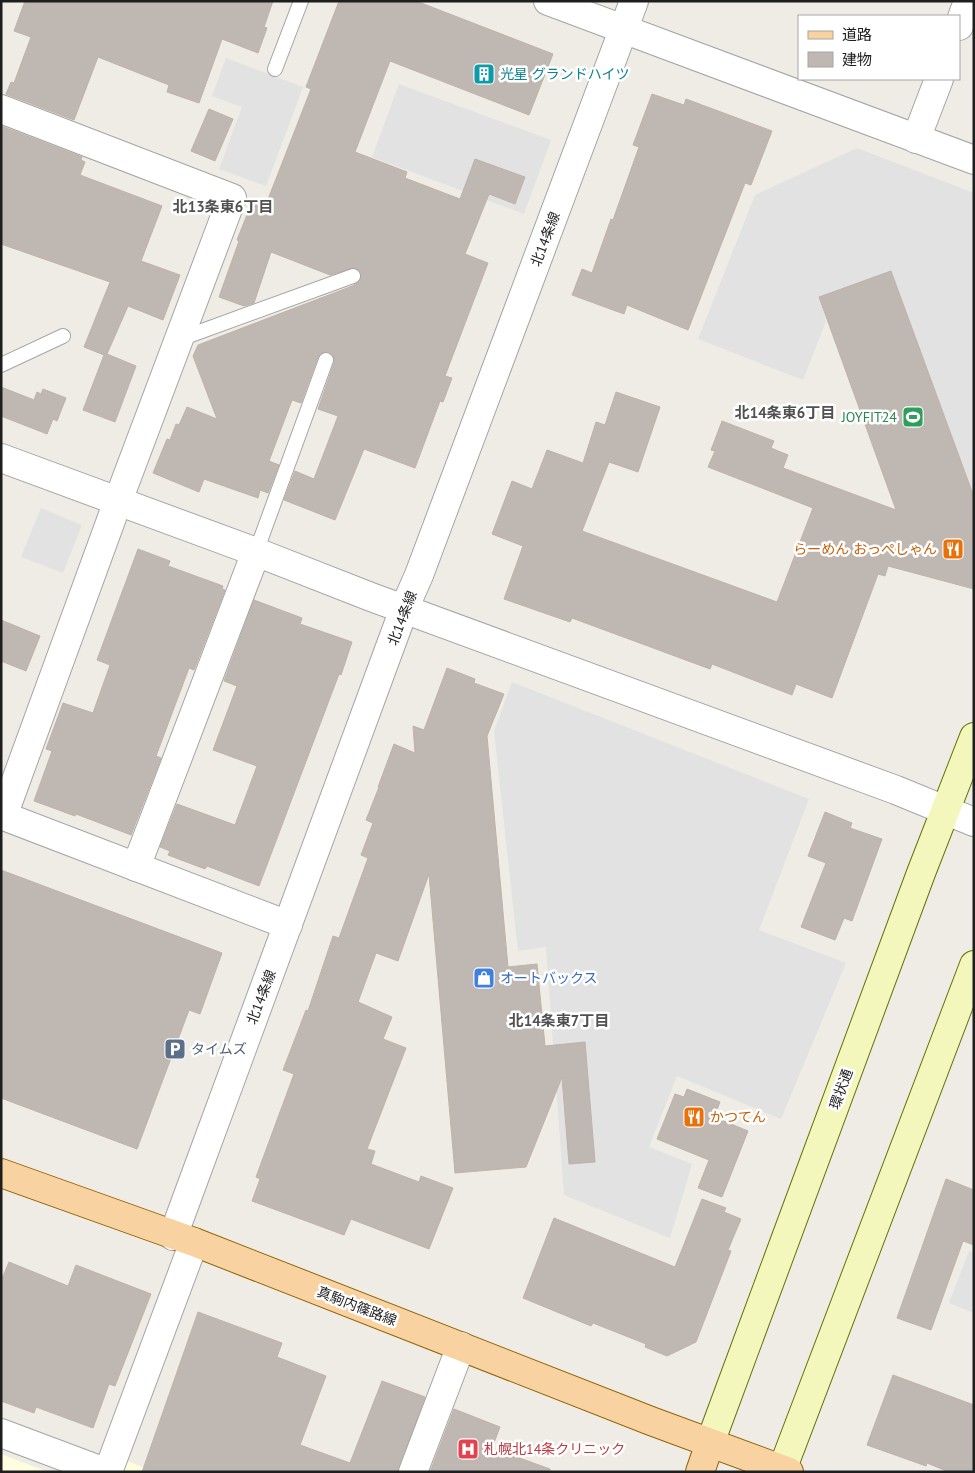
<svg xmlns="http://www.w3.org/2000/svg" width="975" height="1473" font-family="'PT Sans','Noto Sans JP',sans-serif">
<style>
.education{fill:#fefedf}
.parking{fill:#e2e2e2}
.building{fill:#bfb7b1;stroke:#c0b2a8}
.lines{fill:none;stroke-linecap:round;stroke-linejoin:round}
.lane-casing{stroke:#a5a5a5;stroke-width:16}
.street-casing{stroke:#a5a5a5;stroke-width:30}
.secondary-casing{stroke:#677209;stroke-width:30}
.primary-casing{stroke:#936406;stroke-width:30}
.lane{stroke:#fff;stroke-width:14}
.street{stroke:#fff;stroke-width:28}
.secondary{stroke:#f4f7bb;stroke-width:28}
.primary{stroke:#f8d2a0;stroke-width:28}
.labels{text-anchor:middle;stroke-width:5;stroke-linejoin:round;paint-order:stroke}
.culture-label{font-size:14px;fill:#0d838f;stroke:#fff;text-anchor:start}
.street-label{font-size:14px;fill:#1e1e1e;stroke:#fff}
.leisure-label{font-size:14px;fill:#27864d;stroke:#fff;text-anchor:end}
.food-label{font-size:14px;fill:#c56008;stroke:#fff;text-anchor:end}
.shop-label{font-size:14px;fill:#366cbe;stroke:#fff;text-anchor:start}
.service-label{font-size:14px;fill:#4e5e75;stroke:#fff;text-anchor:start}
.health-label{font-size:14px;fill:#be3a42;stroke:#fff;text-anchor:start}
.neighbourhood-label{font-size:15px;font-weight:bold;fill:#515151;stroke:#fff}
</style>
<rect width="100%" height="100%" fill="#efece5"/>
<g class="education">
<polygon points="1,1454 48,1472 1,1472"/>
<polygon points="125,1460 154,1472 121,1472"/>
</g>
<g class="parking">
<polygon points="226,58 303,87 266,186 219,169 242,107 212,96"/>
<polygon points="399,84 551,140 524,214 372,157"/>
<polygon points="857,148 974,193 974,497 891,271 819,297 826,321 803,380 698,339 755,195"/>
<polygon points="41,508 82,525 63,573 21,557"/>
<polygon points="512,682 809,799 759,930 846,963 781,1119 677,1076 649,1147 692,1164 670,1238 564,1195 546,947 518,951 494,731"/>
<polygon points="969,1251 974,1253 974,1313 949,1303"/>
</g>
<g class="building">
<polygon points="25,1 273,1 264,27 267,28 258,53 222,39 199,103 167,92 169,85 98,57 74,120 6,94 11,82 14,83 31,37 14,31"/>
<polygon points="339,1 416,1 553,54 529,115 390,61 355,152 407,172 405,178 460,199 475,159 525,177 515,204 489,194 465,254 488,263 445,376 452,378 443,402 440,401 415,468 364,449 335,520 284,500 295,471 314,479 338,416 318,409 334,363 333,355 329,352 324,352 318,357 301,403 292,400 269,461 279,465 268,493 260,490 258,498 204,479 199,492 153,473 167,439 170,440 176,424 179,425 187,407 217,419 193,356 198,345 355,285 354,285 359,282 361,278 361,273 355,268 330,275 271,252 254,303 244,306 219,297 239,241 237,240 252,202 265,207 311,89 306,87"/>
<polygon points="652,94 684,105 686,99 772,131 751,185 745,183 688,330 627,305 624,314 572,295 582,269 592,273 611,219 613,220 639,147 633,145"/>
<polygon points="209,109 233,119 215,161 191,151"/>
<polygon points="1,126 82,157 81,160 85,162 80,175 162,206 141,261 180,275 163,320 128,306 107,354 136,366 115,422 83,410 104,355 84,347 110,282 1,244"/>
<polygon points="891,271 974,497 974,589 888,566 885,576 878,574 832,698 796,684 792,695 712,664 710,669 572,618 570,622 504,599 523,546 492,534 512,481 532,489 547,450 583,463 596,422 605,425 616,392 660,407 638,472 609,462 582,531 777,602 813,508 708,467 715,451 711,450 722,421 774,441 771,448 788,455 783,468 896,510 819,297"/>
<polygon points="1,387 34,400 37,392 41,394 43,389 66,398 57,421 53,419 47,434 1,416"/>
<polygon points="138,549 170,561 168,566 223,586 222,589 225,590 194,670 189,668 156,756 161,758 131,835 76,814 75,816 34,801 52,751 46,749 63,703 93,713 110,665 97,660"/>
<polygon points="254,600 302,618 300,624 352,642 341,675 339,674 259,886 207,866 205,869 168,855 170,851 160,847 177,804 235,825 257,766 213,750 237,686 224,681"/>
<polygon points="1,620 40,636 26,671 1,661"/>
<polygon points="447,668 475,679 474,683 504,694 487,736 508,967 537,964 545,1046 585,1042 595,1162 569,1164 562,1077 526,1167 455,1173 429,874 398,961 376,953 358,1002 392,1017 383,1039 406,1048 367,1149 375,1151 371,1164 419,1182 421,1176 453,1188 429,1249 351,1219 344,1235 252,1201 260,1179 256,1177 294,1074 283,1070 306,1010 308,1011 333,936 339,938 368,858 361,855 373,823 366,820 379,787 378,787 394,744 415,753 413,726 424,730"/>
<polygon points="825,812 852,823 850,828 882,839 852,921 844,918 835,940 801,927 826,863 808,856"/>
<polygon points="1,870 222,953 200,1014 189,1010 137,1149 1,1098"/>
<polygon points="687,1089 720,1102 714,1117 748,1131 722,1197 698,1188 709,1160 657,1139 675,1094 684,1097"/>
<polygon points="946,1179 974,1190 974,1245 963,1241 931,1330 897,1318"/>
<polygon points="702,1199 726,1208 724,1212 741,1219 728,1250 731,1251 696,1342 667,1356 645,1347 646,1344 593,1323 591,1326 523,1298 554,1218 675,1267"/>
<polygon points="9,1262 68,1286 76,1265 151,1294 115,1386 109,1384 93,1428 36,1407 34,1413 1,1401 1,1281"/>
<polygon points="198,1312 282,1343 277,1357 326,1376 300,1445 350,1463 382,1381 425,1397 398,1472 142,1472"/>
<polygon points="893,1375 974,1405 974,1472 949,1472 927,1463 926,1466 867,1445"/>
<polygon points="454,1409 500,1427 492,1448 550,1469 550,1472 430,1472"/>
</g>
<g class="lines">
<g class="lane-casing">
<g id="lane">
<polyline points="275,69 301,1"/>
<polyline points="180,339 353,276"/>
<polyline points="1,365 63,336"/>
<polyline points="256,552 326,360"/>
</g>
</g>
<g class="street-casing">
<g id="street">
<polyline points="548,1 974,160"/>
<polyline points="959,26 968,1"/>
<polyline points="1,109 232,198 118,501 3,816"/>
<polyline points="916,139 939,79"/>
<polyline points="1,458 256,552 371,597 896,790 974,822"/>
<polyline points="1,815 288,925"/>
<polyline points="136,867 256,552"/>
<polyline points="173,1236 404,609 419,575 634,1"/>
<polyline points="1,1433 105,1472"/>
<polyline points="108,1472 194,1242"/>
<polyline points="413,1472 461,1346"/>
</g>
</g>
<g class="secondary-casing">
<g id="secondary">
<polyline points="710,1443 921,873 974,737"/>
<polyline points="782,1470 974,965"/>
</g>
</g>
<g class="primary-casing">
<g id="primary">
<polyline points="1,1173 194,1242 651,1421 789,1472"/>
<polyline points="700,1472 710,1443"/>
</g>
</g>
<use href="#lane" class="lane"/>
<use href="#street" class="street"/>
<use href="#secondary" class="secondary"/>
<use href="#primary" class="primary"/>
</g>
<defs>
<g id="building-square" transform="scale(1.125)"><rect x="-9" y="-9" width="18" height="18" rx="4" fill="#0f9aa8" stroke="#fff"/><path d="M-4-6H4V6H1V3H-1V6H-4ZM-2.5-4.3h1.7v1.8h-1.7ZM.8-4.3h1.7v1.8H.8ZM-2.5-1h1.7V.8h-1.7ZM.8-1h1.7V.8H.8Z" fill="#fff"/></g>
<g id="stadium-square" transform="scale(1.125)"><rect x="-9" y="-9" width="18" height="18" rx="4" fill="#2e9e5b" stroke="#fff"/><path d="M0-5a6.5 5 0 1 0 0 10a6.5 5 0 1 0 0-10ZM-3.5-1.8h7v3.6h-7Z" fill="#fff"/></g>
<g id="restaurant-square" transform="scale(1.125)"><rect x="-9" y="-9" width="18" height="18" rx="4" fill="#e8710a" stroke="#fff"/><path d="M-5-6h1v4h1v-4h1v4h1v-4h1v5L-1.5 .5V6h-2V.5L-5-1ZM5-6V6H3V1.5H1.5Q1.5-4 5-6Z" fill="#fff"/></g>
<g id="shop-square" transform="scale(1.125)"><rect x="-9" y="-9" width="18" height="18" rx="4" fill="#3f7fe0" stroke="#fff"/><path d="M-5-2.5h2.3a2.7 3.5 0 0 1 5.4 0H5L5.5 6h-11ZM-1.5-2.5h3a1.5 2.3 0 0 0-3 0Z" fill="#fff"/></g>
<g id="parking-square" transform="scale(1.125)"><rect x="-9" y="-9" width="18" height="18" rx="4" fill="#5c6f8a" stroke="#fff"/><path d="M-3.5-5.5H1a3.5 3.5 0 0 1 0 7H-1V5.5H-3.5ZM-1-3.4V-.6H.8a1.4 1.4 0 0 0 0-2.8Z" fill="#fff"/></g>
<g id="hospital-square" transform="scale(1.125)"><rect x="-9" y="-9" width="18" height="18" rx="4" fill="#e0444e" stroke="#fff"/><path d="M-5-5h3v3.5h4V-5h3V5h-3V1.5h-4V5h-3Z" fill="#fff"/></g>
</defs>
<g fill-rule="evenodd">
<use href="#building-square" x="484" y="74"/>
<use href="#stadium-square" x="913" y="417"/>
<use href="#restaurant-square" x="953" y="549"/>
<use href="#shop-square" x="484" y="978"/>
<use href="#parking-square" x="175" y="1049"/>
<use href="#restaurant-square" x="694" y="1117"/>
<use href="#hospital-square" x="468" y="1449"/>
</g>
<g class="labels">
<g class="culture-label">
<text x="500" y="79">光星 グランドハイツ</text>
</g>
<g class="street-label">
<text transform="translate(545 239) rotate(-69)" y="5">北14条線</text>
<text transform="translate(402 618) rotate(-69)" y="5">北14条線</text>
<text transform="translate(261 997) rotate(-69)" y="5">北14条線</text>
<text transform="translate(841 1089) rotate(-70)" y="5">環状通</text>
<text transform="translate(357 1306) rotate(21)" y="5">真駒内篠路線</text>
</g>
<g class="leisure-label">
<text x="897" y="422">JOYFIT24</text>
</g>
<g class="food-label">
<text x="937" y="554">らーめん おっぺしゃん</text>
<text x="710" y="1122" text-anchor="start">かつてん</text>
</g>
<g class="shop-label">
<text x="500" y="983">オートバックス</text>
</g>
<g class="service-label">
<text x="191" y="1054">タイムズ</text>
</g>
<g class="health-label">
<text x="484" y="1454">札幌北14条クリニック</text>
</g>
<g class="neighbourhood-label">
<text x="223" y="212">北13条東6丁目</text>
<text x="785" y="418">北14条東6丁目</text>
<text x="559" y="1026">北14条東7丁目</text>
</g>
</g>
<rect width="975" height="1473" fill="none" stroke="#1e1e1e" stroke-width="5"/>
<rect x="798" y="15" width="162" height="65" fill="#ffffff" stroke="#a5a5a5"/>
<rect x="808" y="31" width="25" height="8" fill="#f8d2a0" stroke="#a5a5a5"/>
<text x="842" y="40" font-size="15" fill="#1e1e1e">道路</text>
<rect x="808" y="52" width="25" height="15" fill="#bfb7b1" stroke="#a5a5a5"/>
<text x="842" y="65" font-size="15" fill="#1e1e1e">建物</text>
</svg>
